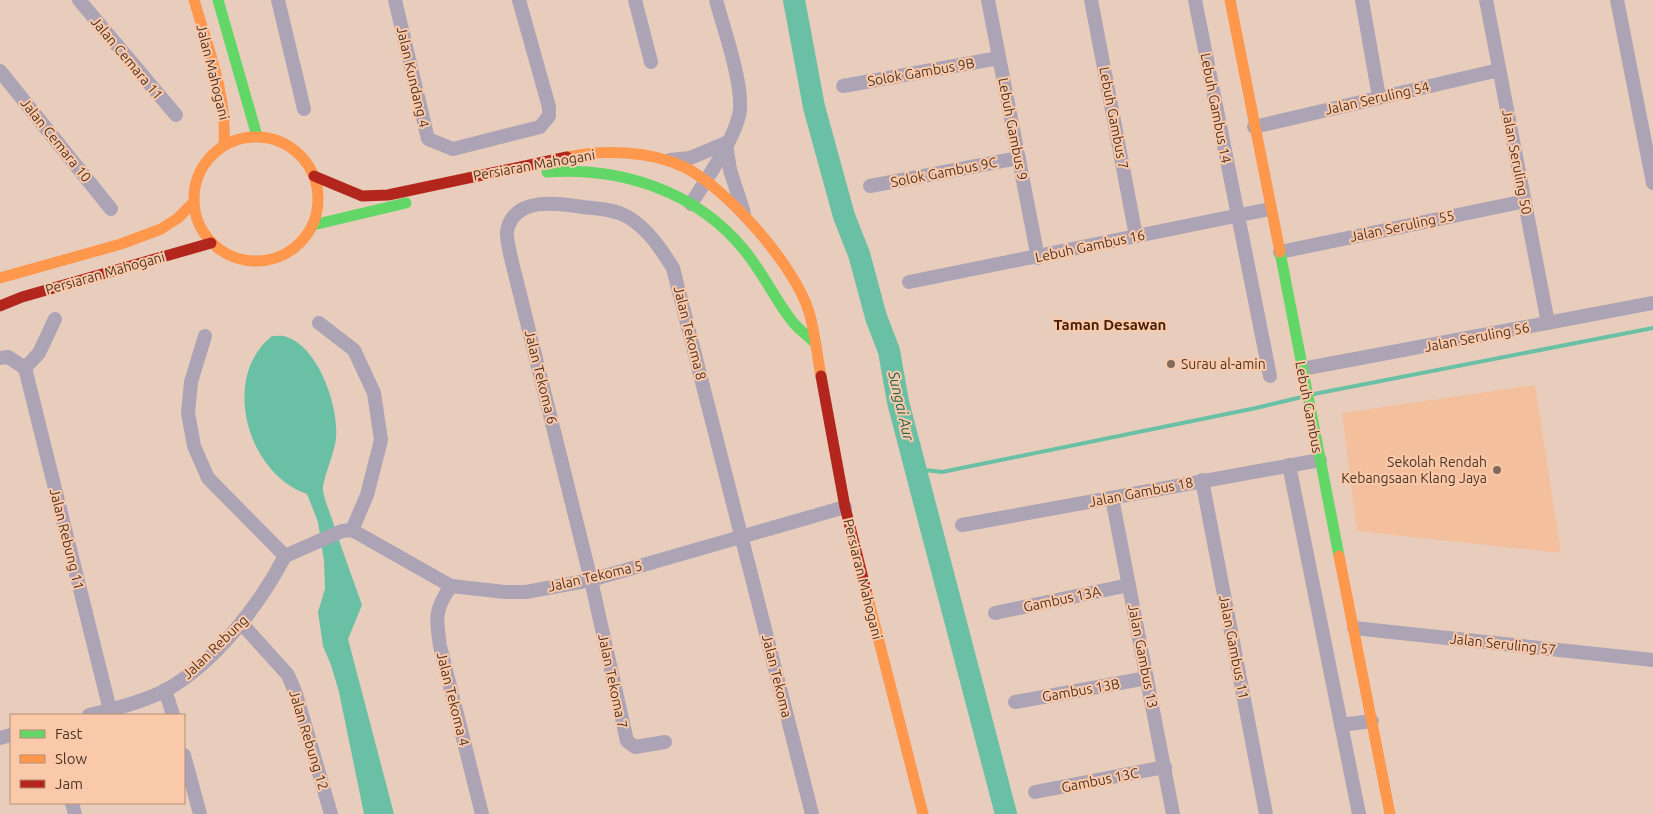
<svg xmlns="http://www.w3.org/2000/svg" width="1653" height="814" font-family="Ubuntu,sans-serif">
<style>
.green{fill:#f4bf9d}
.water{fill:#6ac0a5}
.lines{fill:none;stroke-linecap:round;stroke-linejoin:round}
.stream{stroke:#6ac0a5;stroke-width:4}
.river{stroke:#6ac0a5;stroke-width:22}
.street{stroke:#aca4b5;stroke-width:14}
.fast{stroke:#63d668;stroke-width:11}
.slow{stroke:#ff974d;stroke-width:11}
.jam{stroke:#b3261e;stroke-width:11}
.poi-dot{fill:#836a5a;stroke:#fac9aa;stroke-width:2}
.labels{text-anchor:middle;stroke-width:4;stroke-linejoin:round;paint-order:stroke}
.street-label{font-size:14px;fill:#4d3525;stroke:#fac9aa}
.poi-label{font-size:14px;fill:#4d3525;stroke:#fac9aa;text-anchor:start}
.neighbourhood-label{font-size:15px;font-weight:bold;fill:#451f02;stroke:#fac9aa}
.water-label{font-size:15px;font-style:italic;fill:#1e6351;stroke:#fac9aa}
</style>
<rect width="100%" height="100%" fill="#e8cdbc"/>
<polygon class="green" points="1535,385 1561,553 1357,531 1342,413"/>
<path class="water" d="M272,336C276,336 283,335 287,337C319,348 339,407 336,438C335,452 322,481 323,490C324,499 329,510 332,519C341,548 352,576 362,605L348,639L394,814H364L339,692L331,665L323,646L318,612L325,589L324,561L318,522L307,494C247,474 220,377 272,336Z"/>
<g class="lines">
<g class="stream">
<polyline points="1314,394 1653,328"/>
<polyline points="916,469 942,472 1256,408 1302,397"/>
</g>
<polyline class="river" points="794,0 814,107 844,216 859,254 876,317 889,351 898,402 1006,814"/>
<g class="street">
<polyline points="79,0 176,115"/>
<polyline points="278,0 304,109"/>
<polyline points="395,0 428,139 453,149 540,127 549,116 549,107 519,0"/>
<polyline points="635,0 651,62"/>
<polyline points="988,0 1038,258"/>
<polyline points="1091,0 1136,236"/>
<polyline points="1195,0 1270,376"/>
<polyline points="1362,0 1379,97"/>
<polyline points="1486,0 1548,323"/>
<polyline points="1617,0 1653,183"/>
<polyline points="0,71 111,209"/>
<polyline points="843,86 999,58"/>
<polyline points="1254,127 1499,70"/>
<polyline points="726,143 730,170 744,213"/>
<polyline points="670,160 690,158 726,143"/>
<polyline points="870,186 1019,158"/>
<path d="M691,204C705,181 738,135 740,109C742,80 724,30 716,0"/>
<polyline points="1280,252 1525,201"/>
<polyline points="909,282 1270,209"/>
<polyline points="319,323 354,350 374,393 381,440 367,495 352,530"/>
<polyline points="205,336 191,382 188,413 194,446 208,478 285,556"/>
<polyline points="0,358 8,357 25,368 110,710"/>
<polyline points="25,368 39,353 55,319"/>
<polyline points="1302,369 1653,303"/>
<polyline points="1289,465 1359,814"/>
<polyline points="1202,480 1266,814"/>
<polyline points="1112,498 1173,814"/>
<polyline points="962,525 1320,460"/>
<polyline points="352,530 451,586 505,592 526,592 591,580 845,507"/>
<polyline points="285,556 342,531 352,530"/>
<path d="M451,586C434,610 436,618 440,646L482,814"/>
<polyline points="995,613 1129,585"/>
<polyline points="242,624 288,675 296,694 331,814"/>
<polyline points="1354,628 1653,660"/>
<polyline points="165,690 173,715"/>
<polyline points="1015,702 1147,678"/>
<path d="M89,715C115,709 143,702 166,690C215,663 260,604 285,556"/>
<polyline points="1341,725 1372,721"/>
<polyline points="0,738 11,735"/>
<path d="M665,742L635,747L627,741L591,580L510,254C509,247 506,237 507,231C514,196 558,203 583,207C598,209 614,209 628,217C648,229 661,249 673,268L812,814"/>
<polyline points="184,755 200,814"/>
<polyline points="1035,792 1165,767"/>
<polyline points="72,803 75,814"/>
</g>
<g class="fast">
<polyline points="218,0 257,136"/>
<path d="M547,172C621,167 697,191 745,251C763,273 775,299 792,321C798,329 807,335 814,342"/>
<polyline points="313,225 406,203"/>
<polyline points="1280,252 1339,556"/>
</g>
<g class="slow">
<path d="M194,0C208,48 227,94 224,145"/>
<polyline points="1230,0 1280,252"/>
<circle cx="256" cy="199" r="62"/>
<path d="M567,157C603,149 651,151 684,167C727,188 795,266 809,312C815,332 817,355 821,376"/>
<polyline points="0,278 121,244 161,229 178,218 193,203"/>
<polyline points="1339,556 1390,814"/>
<polyline points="866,590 923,814"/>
</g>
<g class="jam">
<polyline points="314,176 362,196 388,195 567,157"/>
<polyline points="0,306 22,297 211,243"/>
<polyline points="821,376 845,507 866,590"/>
</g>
</g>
<g class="poi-dot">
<circle cx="1171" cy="364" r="5"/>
<circle cx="1497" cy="470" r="5"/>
</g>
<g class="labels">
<g class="street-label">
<text transform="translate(127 58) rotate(50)" y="5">Jalan Cemara 11</text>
<text transform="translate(213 72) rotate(76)" y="5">Jalan Mahogani</text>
<text transform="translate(921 72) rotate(-10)" y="5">Solok Gambus 9B</text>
<text transform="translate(413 77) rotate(77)" y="5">Jalan Kundang 4</text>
<text transform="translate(1377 98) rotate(-13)" y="5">Jalan Seruling 54</text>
<text transform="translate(1216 108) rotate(79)" y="5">Lebuh Gambus 14</text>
<text transform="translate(1114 118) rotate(79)" y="5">Lebuh Gambus 7</text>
<text transform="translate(1013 129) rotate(79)" y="5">Lebuh Gambus 9</text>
<text transform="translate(56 140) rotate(51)" y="5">Jalan Cemara 10</text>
<text transform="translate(1517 162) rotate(79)" y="5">Jalan Seruling 50</text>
<text transform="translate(534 165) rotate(-10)" y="5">Persiaran Mahogani</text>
<text transform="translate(944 172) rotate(-11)" y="5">Solok Gambus 9C</text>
<text transform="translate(1402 226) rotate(-12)" y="5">Jalan Seruling 55</text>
<text transform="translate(1090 246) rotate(-12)" y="5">Lebuh Gambus 16</text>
<text transform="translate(105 273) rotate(-16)" y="5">Persiaran Mahogani</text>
<text transform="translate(690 333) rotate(76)" y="5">Jalan Tekoma 8</text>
<text transform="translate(1477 337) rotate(-11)" y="5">Jalan Seruling 56</text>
<text transform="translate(541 377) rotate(76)" y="5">Jalan Tekoma 6</text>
<text transform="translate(1309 407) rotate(79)" y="5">Lebuh Gambus</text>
<text transform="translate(1141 492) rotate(-11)" y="5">Jalan Gambus 18</text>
<text transform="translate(67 539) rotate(76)" y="5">Jalan Rebung 11</text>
<text transform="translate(595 576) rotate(-13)" y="5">Jalan Tekoma 5</text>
<text transform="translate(863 579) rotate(76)" y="5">Persiaran Mahogani</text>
<text transform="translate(1062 599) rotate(-12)" y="5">Gambus 13A</text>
<text transform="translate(1503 644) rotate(6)" y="5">Jalan Seruling 57</text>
<text transform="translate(215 647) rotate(-44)" y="5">Jalan Rebung</text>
<text transform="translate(1234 647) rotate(79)" y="5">Jalan Gambus 11</text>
<text transform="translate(1143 656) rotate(79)" y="5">Jalan Gambus 13</text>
<text transform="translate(777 676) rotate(76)" y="5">Jalan Tekoma</text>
<text transform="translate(613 681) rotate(78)" y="5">Jalan Tekoma 7</text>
<text transform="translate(1081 690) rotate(-10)" y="5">Gambus 13B</text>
<text transform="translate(453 699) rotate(76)" y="5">Jalan Tekoma 4</text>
<text transform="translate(309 740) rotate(73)" y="5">Jalan Rebung 12</text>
<text transform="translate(1100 780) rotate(-11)" y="5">Gambus 13C</text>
</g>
<g class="poi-label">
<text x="1181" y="369">Surau al-amin</text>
<text x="1487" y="467" text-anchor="end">Sekolah Rendah<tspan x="1487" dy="16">Kebangsaan Klang Jaya</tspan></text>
</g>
<g class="neighbourhood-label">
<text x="1110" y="330">Taman Desawan</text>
</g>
<g class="water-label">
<text transform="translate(901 406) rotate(77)" y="5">Sungai Aur</text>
</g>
</g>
<rect x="10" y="714" width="175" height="90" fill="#fac9aa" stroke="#b58e75"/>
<rect x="20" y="730" width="25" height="8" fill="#63d668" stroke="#b58e75"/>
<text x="55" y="739" font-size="15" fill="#4d3525">Fast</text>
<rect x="20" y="755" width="25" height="8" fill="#ff974d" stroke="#b58e75"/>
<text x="55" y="764" font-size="15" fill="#4d3525">Slow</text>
<rect x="20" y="780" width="25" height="8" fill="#b3261e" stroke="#b58e75"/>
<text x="55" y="789" font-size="15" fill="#4d3525">Jam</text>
</svg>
